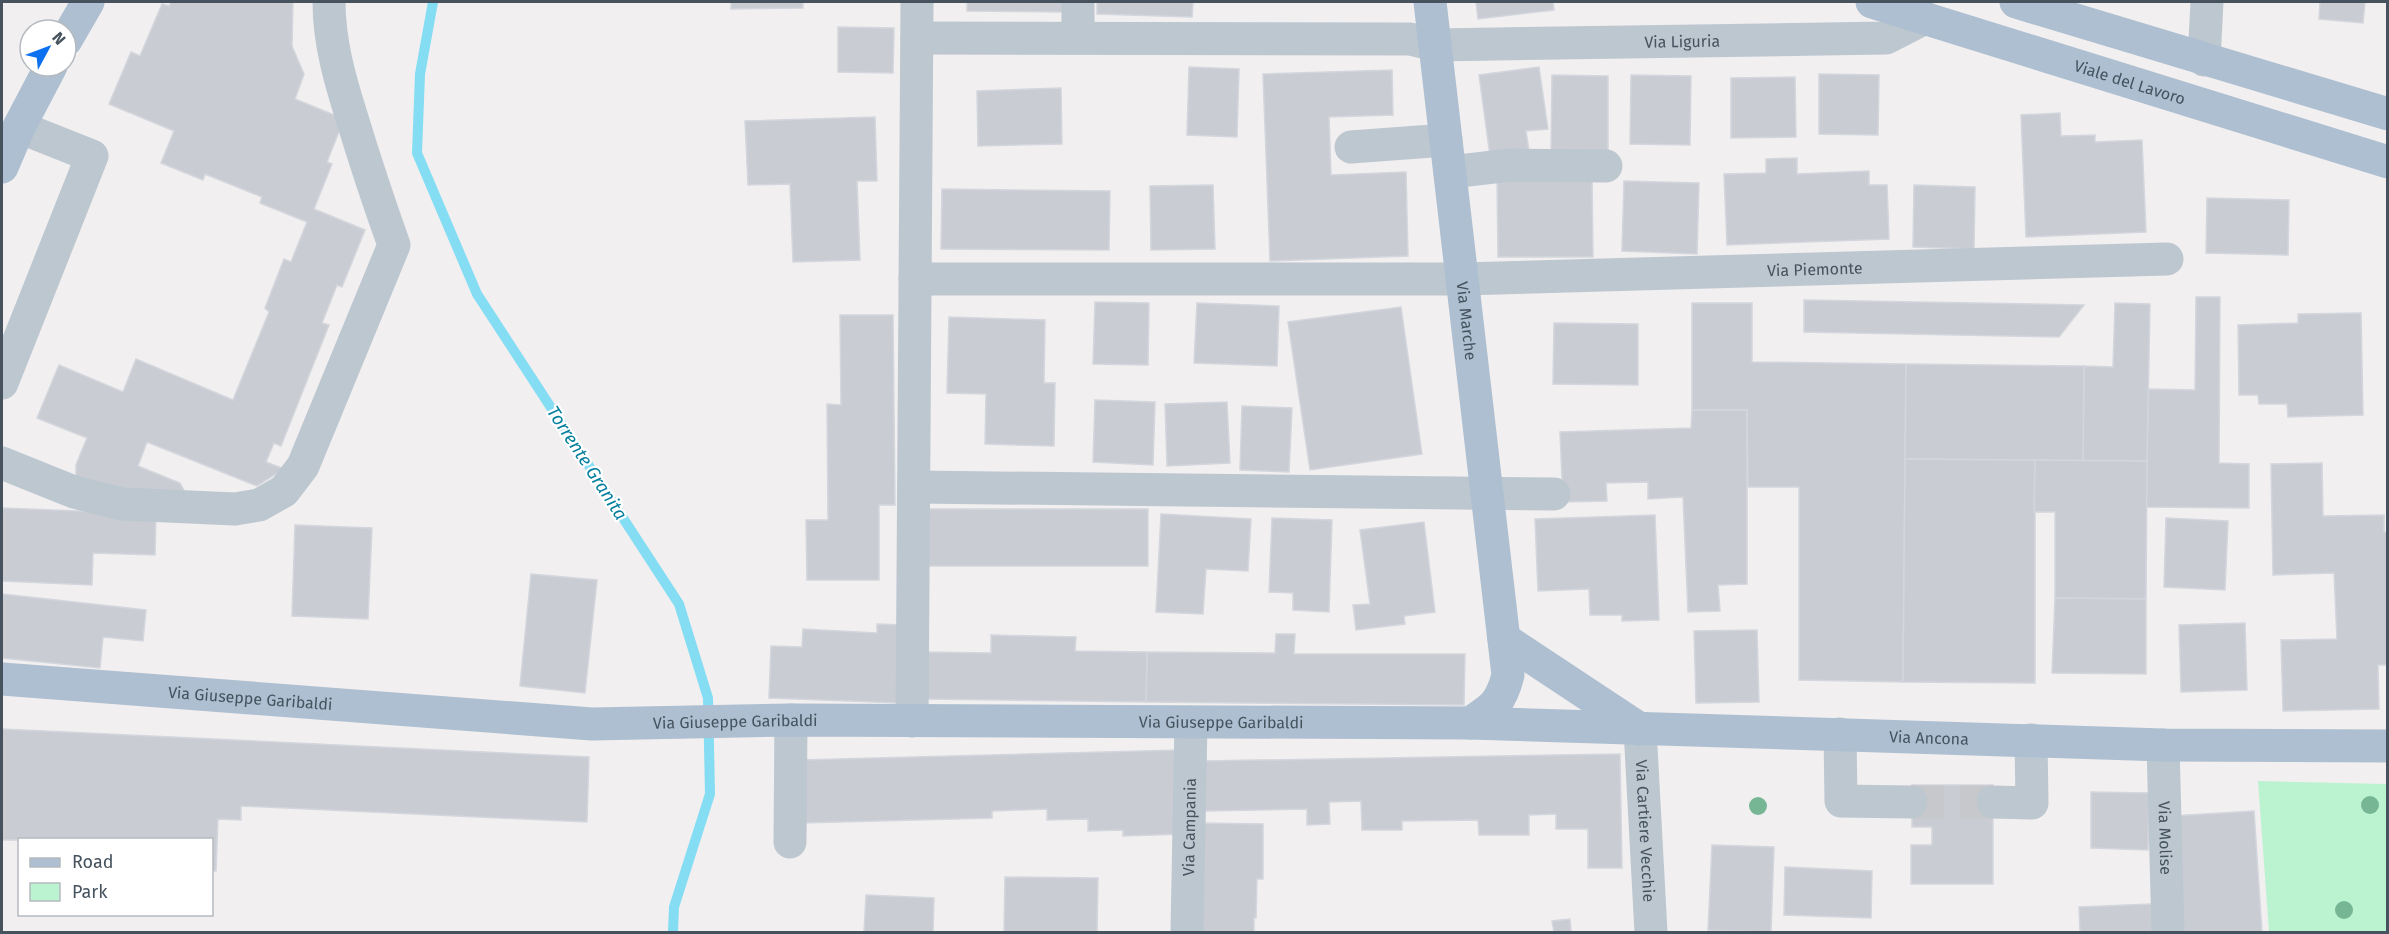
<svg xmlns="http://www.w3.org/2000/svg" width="2389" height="934" font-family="'Fira Sans',sans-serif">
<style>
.green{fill:#bbf3d0}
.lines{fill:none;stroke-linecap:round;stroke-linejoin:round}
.stream{stroke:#85ddf3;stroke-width:10}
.building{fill:#c9ccd3;stroke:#d3d6dc;stroke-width:1.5}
.minor-tunnel{stroke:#c7c8cc;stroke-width:33;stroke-dasharray:33 16;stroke-linecap:butt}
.minor{stroke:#bcc7d0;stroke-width:33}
.major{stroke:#adbfd0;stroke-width:33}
.tree{fill:#76b695}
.labels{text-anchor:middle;stroke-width:4.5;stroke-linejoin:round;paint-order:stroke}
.street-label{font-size:16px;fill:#46535f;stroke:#fff}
.water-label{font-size:18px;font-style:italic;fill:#037f9d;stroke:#fff}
</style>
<rect width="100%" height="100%" fill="#f2eff0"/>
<polygon class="green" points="2258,781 2387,784 2387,932 2269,932"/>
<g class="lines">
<polyline class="stream" points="433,2 420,74 417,153 477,294 679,604 708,698 710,794 674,907 673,932"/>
</g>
<g class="building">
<polygon points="171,2 293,2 292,46 304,74 295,99 344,119 327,162 332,164 314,209 365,230 342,287 337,285 322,323 329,325 281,446 274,443 266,462 284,469 257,486 147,442 138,466 180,483 186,494 123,497 76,477 76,465 87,438 37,418 59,365 123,392 136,359 233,400 269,312 265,308 284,259 291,262 307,222 260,203 262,197 205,174 203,180 161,163 174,131 109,104 131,52 140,56 162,4 169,6"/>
<polygon points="731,2 803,2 803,8 731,9"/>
<polygon points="967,2 1065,2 1065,12 967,11"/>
<polygon points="1097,2 1193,2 1192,17 1097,14"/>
<polygon points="1476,2 1553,2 1554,10 1478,19"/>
<polygon points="2320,2 2365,2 2363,23 2319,19"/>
<polygon points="838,27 894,28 893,73 838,72"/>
<polygon points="1189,67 1239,69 1237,137 1187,135"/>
<polygon points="1539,67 1548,129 1526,131 1529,151 1490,156 1479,75"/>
<polygon points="1392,70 1393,115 1329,117 1331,175 1406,172 1408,256 1270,261 1263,74"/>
<polygon points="1819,74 1879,75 1878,135 1819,134"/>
<polygon points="1552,75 1608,76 1608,152 1551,151"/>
<polygon points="1631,75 1691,76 1690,145 1630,144"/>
<polygon points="1795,77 1796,137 1731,138 1731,78"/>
<polygon points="1061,88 1062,144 978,146 977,91"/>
<polygon points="2060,113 2061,136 2095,135 2095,142 2142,140 2146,232 2026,237 2021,115"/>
<polygon points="875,117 877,181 857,181 860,260 793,262 790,184 748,185 745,121"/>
<polygon points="1797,158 1797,174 1869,171 1869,185 1887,185 1889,239 1727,245 1724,174 1766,173 1766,159"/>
<polygon points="1497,176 1592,176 1593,257 1498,257"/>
<polygon points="1624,181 1699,183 1697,254 1622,251"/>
<polygon points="1213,185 1215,249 1151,250 1150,186"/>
<polygon points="1914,185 1975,187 1974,249 1913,247"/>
<polygon points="942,189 1110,191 1109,250 941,249"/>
<polygon points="2207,198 2289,200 2288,255 2206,253"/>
<polygon points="2196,297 2220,297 2219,463 2249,464 2249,508 2146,507 2148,389 2195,390"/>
<polygon points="1804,300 2084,305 2059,337 1804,332"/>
<polygon points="1095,302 1149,303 1148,365 1093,364"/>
<polygon points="1197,303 1279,306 1277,366 1194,363"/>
<polygon points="1692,303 1752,303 1752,362 1906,364 1903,682 1799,680 1799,487 1748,487 1747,410 1692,410"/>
<polygon points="2115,303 2150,304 2147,461 2083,461 2084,366 2113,367"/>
<polygon points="1401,307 1422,454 1310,470 1288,322"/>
<polygon points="2361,313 2363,415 2288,417 2287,404 2259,404 2258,395 2239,395 2238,325 2298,323 2298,314"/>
<polygon points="840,315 893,315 895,505 879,505 879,580 807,580 806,520 828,520 827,404 841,405"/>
<polygon points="949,317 1045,320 1044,383 1055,383 1054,446 985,444 986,394 947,393"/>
<polygon points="1554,323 1638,324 1638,385 1553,384"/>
<polygon points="1906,364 2084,366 2083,461 1905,459"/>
<polygon points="1095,400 1155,402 1153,465 1093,462"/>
<polygon points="1227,402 1230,463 1167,466 1165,404"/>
<polygon points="1242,406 1292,408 1289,472 1240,470"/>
<polygon points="1692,410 1747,410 1747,584 1718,585 1720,611 1688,612 1683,497 1648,499 1648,482 1606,483 1607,501 1563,502 1560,432 1691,428"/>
<polygon points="1905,459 2035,460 2035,683 1903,682"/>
<polygon points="2035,460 2147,461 2146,599 2055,598 2055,512 2034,512"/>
<polygon points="2322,463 2323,516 2384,515 2384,532 2388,532 2388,665 2378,665 2379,709 2283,711 2281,640 2337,639 2334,573 2273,575 2271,464"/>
<polygon points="2,508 156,514 155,555 93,553 92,585 2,581"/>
<rect x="924" y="509" width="224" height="57"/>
<polygon points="1161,514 1251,519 1248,571 1206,569 1203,614 1156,612"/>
<polygon points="1655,515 1659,620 1622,621 1622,615 1590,615 1589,589 1538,591 1535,519"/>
<polygon points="1272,518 1332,520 1329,612 1293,610 1293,593 1269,592"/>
<polygon points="2166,518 2228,521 2225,590 2164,587"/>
<polygon points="1424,522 1435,612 1404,616 1405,624 1356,630 1353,605 1370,604 1360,530"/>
<polygon points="295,525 372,528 368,619 292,616"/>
<polygon points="531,574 597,580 585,693 520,686"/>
<polygon points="2,594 146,610 143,641 103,637 100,668 2,658"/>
<polygon points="2055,598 2146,599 2146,674 2052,673"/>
<polygon points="2245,623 2247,690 2181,692 2179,625"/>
<polygon points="877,624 902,625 900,703 769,698 771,646 802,647 803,629 877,633"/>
<polygon points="1757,630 1759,702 1696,703 1694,631"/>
<polygon points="1276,634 1295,634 1294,654 1465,654 1464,705 1146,702 1147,652 1275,653"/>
<polygon points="991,635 1076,637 1075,651 1147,652 1146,702 926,699 926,652 991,653"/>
<polygon points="2,729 589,757 587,822 241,806 241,820 218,819 216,871 212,871 212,840 2,840"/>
<polygon points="1180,750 1183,834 1123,836 1123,830 1088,831 1088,819 1047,820 1047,809 992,811 992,818 802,823 800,760"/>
<polygon points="1620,754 1622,868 1588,868 1588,829 1556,829 1556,814 1529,815 1529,835 1479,835 1478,820 1402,821 1402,830 1362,830 1361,801 1329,802 1330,824 1307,825 1307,809 1205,811 1204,761"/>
<polygon points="1912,785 1993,785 1993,884 1911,884 1911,845 1932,845 1932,827 1912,827"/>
<polygon points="2091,792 2149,793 2148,850 2091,848"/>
<polygon points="2254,811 2262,932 2179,932 2172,816"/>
<polygon points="1200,823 1263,824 1263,879 1257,879 1256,918 1254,918 1254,932 1199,932"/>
<polygon points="1712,845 1774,847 1771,932 1708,930"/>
<polygon points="1785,867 1872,871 1871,918 1784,915"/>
<polygon points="1005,877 1098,878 1097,932 1004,932"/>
<polygon points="866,895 934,898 933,932 864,932"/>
<polygon points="2151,904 2153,932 2080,932 2079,907"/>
<polygon points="1570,919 1571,932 1554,932 1552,921"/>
</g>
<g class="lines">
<polyline class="minor-tunnel" points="1911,802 1993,802"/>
<g class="minor">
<polyline points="1078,2 1078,38"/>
<path id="s1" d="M917,38L1410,39L1435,45L1886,38L1925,18"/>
<polyline points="2204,60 2207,2"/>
<polyline points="1351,147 1446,140"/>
<polyline points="1450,172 1511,165 1606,166"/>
<path id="s2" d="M915,279H1462L2167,259"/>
<polyline points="2,383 92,156 19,127"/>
<path d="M2,463L74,492L122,504L235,509L259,505L284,491L303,466L394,245C379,203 365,161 352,118C340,80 329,42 329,2"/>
<polyline points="914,487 1554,494"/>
<polyline points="912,721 917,2"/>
<path id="s3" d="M1640,729L1651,932"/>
<polyline points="1840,734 1841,801 1911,802"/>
<path id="s4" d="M2163,745L2168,932"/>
<polyline points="1993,802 2032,803 2031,740"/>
<polyline points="790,842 791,720"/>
<path id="s5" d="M1187,932L1191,722"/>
</g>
<g class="major">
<path id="s6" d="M1430,2L1508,675C1501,703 1493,708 1470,723"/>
<path id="s7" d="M1872,2L2388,162"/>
<polyline points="2016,2 2388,114"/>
<polyline points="66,40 88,2"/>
<polyline points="2,167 19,127 51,66"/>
<polyline points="1504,639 1640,729"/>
<path id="s8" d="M2,679L592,724L791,720L1470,723L2163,745L2388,746"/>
</g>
</g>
<g class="tree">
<circle cx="2370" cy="805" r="9"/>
<circle cx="1758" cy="806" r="9"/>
<circle cx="2344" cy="910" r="9"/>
</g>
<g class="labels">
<g class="street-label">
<text dy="6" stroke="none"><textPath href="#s1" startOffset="766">Via Liguria</textPath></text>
<text dy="6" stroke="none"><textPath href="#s7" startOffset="270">Viale del Lavoro</textPath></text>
<text dy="6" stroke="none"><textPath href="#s2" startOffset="900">Via Piemonte</textPath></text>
<text dy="6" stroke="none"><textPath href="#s6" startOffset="321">Via Marche</textPath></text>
<text dy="6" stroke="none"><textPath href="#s8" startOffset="249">Via Giuseppe Garibaldi</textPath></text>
<text dy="6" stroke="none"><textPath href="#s8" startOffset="735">Via Giuseppe Garibaldi</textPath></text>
<text dy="6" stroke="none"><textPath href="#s8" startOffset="1221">Via Giuseppe Garibaldi</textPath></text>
<text dy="6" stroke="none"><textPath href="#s8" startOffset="1929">Via Ancona</textPath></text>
<text dy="6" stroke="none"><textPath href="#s5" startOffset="105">Via Campania</textPath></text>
<text dy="6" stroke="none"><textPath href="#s3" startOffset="102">Via Cartiere Vecchie</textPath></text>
<text dy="6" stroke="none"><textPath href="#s4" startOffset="93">Via Molise</textPath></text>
</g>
<g class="water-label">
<text transform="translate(587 463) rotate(57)" y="6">Torrente Granita</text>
</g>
</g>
<rect width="2389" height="934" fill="none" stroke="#46535f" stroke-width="6"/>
<rect x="18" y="838" width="195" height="78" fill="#ffffff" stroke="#b5babf" stroke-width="1.5"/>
<rect x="30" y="858" width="30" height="9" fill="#adbfd0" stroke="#b5babf" stroke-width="1.5"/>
<text x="72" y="868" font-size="18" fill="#46535f">Road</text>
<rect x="30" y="883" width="30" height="18" fill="#bbf3d0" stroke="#b5babf" stroke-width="1.5"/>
<text x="72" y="898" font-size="18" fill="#46535f">Park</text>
<g transform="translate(48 48) rotate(49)"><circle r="28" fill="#ffffff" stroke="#b5babf" stroke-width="1.5"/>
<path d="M0-4.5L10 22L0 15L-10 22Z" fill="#0b71f1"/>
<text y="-9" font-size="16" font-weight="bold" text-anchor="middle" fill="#46535f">N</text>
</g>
</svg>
